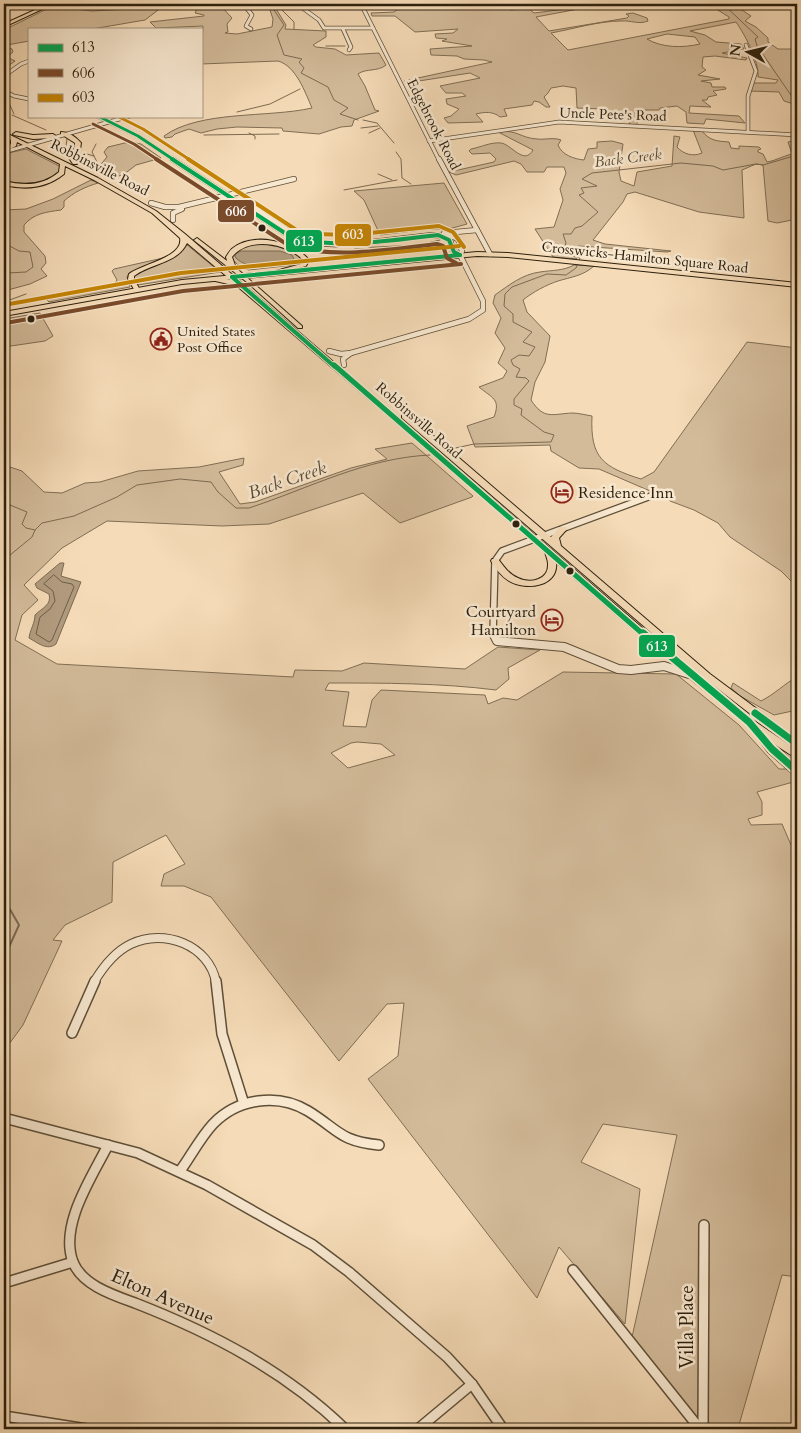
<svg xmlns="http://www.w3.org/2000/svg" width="801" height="1433" font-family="Cardo,serif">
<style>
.green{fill:#d3bb9a;stroke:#806e54;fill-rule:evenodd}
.water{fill:#b19b7e;stroke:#7c6a51}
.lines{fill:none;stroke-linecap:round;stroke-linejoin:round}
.shore{stroke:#6e5e46;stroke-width:1}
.stream-far1{stroke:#7c6a51;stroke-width:1}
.stream{stroke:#7c6a51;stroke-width:2}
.minor-far4-casing{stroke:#5e4f38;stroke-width:4.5}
.minor-far3-casing{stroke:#5e4f38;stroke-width:6}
.minor-far2-casing{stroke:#5e4f38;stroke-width:8}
.minor-far1-casing{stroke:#5e4f38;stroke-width:10}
.minor-casing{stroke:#5e4f38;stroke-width:12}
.major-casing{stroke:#2c200e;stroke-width:2}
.highway-casing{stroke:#2c200e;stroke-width:2}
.minor-far4{stroke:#f8e8d0;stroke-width:3}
.minor-far3{stroke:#f8e8d0;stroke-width:4.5}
.minor-far2{stroke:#f8e8d0;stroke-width:5.5}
.minor-far1{stroke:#f8e8d0;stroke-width:8}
.minor{stroke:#f8e8d0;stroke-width:9}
.major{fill:#f5dbb7;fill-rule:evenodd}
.highway{fill:#f5dbb7;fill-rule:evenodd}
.bus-1-far3-casing{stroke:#f8e8d0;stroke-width:5}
.bus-1-far2-casing{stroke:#f8e8d0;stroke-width:6}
.bus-1-far1-casing{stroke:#f8e8d0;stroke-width:8}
.bus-1-casing{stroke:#f8e8d0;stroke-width:11}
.bus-2-far1-casing{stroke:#f8e8d0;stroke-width:5}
.bus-2-casing{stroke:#f8e8d0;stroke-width:6}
.bus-3-far1-casing{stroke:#f8e8d0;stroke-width:5}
.bus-3-casing{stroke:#f8e8d0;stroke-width:6}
.bus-1-far3{stroke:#00a651;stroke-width:3}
.bus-1-far2{stroke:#00a651;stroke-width:4}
.bus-1-far1{stroke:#00a651;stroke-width:5}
.bus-1{stroke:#00a651;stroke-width:7}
.bus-2-far1{stroke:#7a4b2a;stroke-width:3}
.bus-2{stroke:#7a4b2a;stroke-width:4}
.bus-3-far1{stroke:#c48404;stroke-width:3}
.bus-3{stroke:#c48404;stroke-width:4}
.bus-dot{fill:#2c200e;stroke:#f8e8d0;stroke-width:2}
.labels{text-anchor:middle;stroke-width:5;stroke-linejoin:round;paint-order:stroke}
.far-street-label{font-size:14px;fill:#2c200e;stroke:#f8e8d0}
.far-poi-label{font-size:14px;fill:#2c200e;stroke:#f8e8d0;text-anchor:start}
.far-water-label{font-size:15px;font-style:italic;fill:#5b4b35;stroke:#f8e8d0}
.poi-label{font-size:16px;fill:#2c200e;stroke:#f8e8d0;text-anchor:start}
.water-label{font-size:18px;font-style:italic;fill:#5b4b35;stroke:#f8e8d0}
.near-street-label{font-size:19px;fill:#2c200e;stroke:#f8e8d0}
.line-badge{stroke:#f8e8d0;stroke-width:2}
.badge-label{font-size:14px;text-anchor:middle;font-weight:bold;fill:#fff}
</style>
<rect width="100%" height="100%" fill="#f5dbb7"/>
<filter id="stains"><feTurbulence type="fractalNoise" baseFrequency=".004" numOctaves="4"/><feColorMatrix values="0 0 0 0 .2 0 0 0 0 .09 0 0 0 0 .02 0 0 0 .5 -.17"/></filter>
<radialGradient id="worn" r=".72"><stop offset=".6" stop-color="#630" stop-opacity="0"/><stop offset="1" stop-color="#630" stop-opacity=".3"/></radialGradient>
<g class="green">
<path d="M57,4H85L76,9L92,11L219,4L232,18L227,24L228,32L225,33L237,34L272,27L273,19L268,4H273L286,25L285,29L326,31V37L313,45L316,47L335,49L346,55L379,53L386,65C378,72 366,68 358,74L365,86L375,110L379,111L354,120L352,126L341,127L319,134L283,131L282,128L237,127L217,129L201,133L189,129L175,134L172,137L165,138L164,136C200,110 268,118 312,108C305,92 296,66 278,61L201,64L203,26L156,28L150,22L204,16V15L195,13L197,9L192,6L162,7L145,20L92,29H29V41L7,45V47L12,49L13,52L7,57L15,61L4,69V30Z"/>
<path d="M401,4H504L510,10L523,9L518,4H523L534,13L605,4L536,17L549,31L627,18L629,16L626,14L633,13L647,18L648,21C638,25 631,20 621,21C599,21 573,29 551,33L568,50L729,19V17L708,4L665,8L656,6L676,4H733L751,16L745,21L756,27L768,38V42L778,49H797V105L784,101L779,92L749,91L753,83H776L778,80L758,77C759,61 745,35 736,22L690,31L705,35L716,42L741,44L744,49L722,53L747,58L746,60L715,56L703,57L702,67L706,70L698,75L720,79L701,81L711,83L712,87H725L726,89L713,91L717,95L708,97L707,100H702L711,107L690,106L689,113L739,116L745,123L706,119L704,124L687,123L686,112L677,106L660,108L659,110H640V118L636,125L629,124L631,115L603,114V109L577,108L576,88L563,86L551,88L548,93L544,97L550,107H546L539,102L534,101L532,105L504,109L507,116L500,117C493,111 484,112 476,114L483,122L448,123L444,118L451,116L459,109L447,104L446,99L466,96L462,93H446L440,86L480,78L470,73L406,83L404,81L492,62L484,60L464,59L457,56L431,55L430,49L472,46L442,41L447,39L436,38L435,34L453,33L458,29L415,32L395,16H372L371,13L394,12L401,7ZM667,34L695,37L700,44C683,48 662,48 647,39Z"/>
<path d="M693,130L702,131C710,141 717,141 729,142L731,148L739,149V146L759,147L761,149L758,150V152L763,154L767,162C775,161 783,156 792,154L788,142L797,140V219L777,223L768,221L763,165L756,164L742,170L744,218L699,212L635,192L627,194L623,202L593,240L605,244L671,251L667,252L578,246L574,254L577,259L553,257L535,229L554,227L563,200L560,189L566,173L564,167H547L544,172H527L521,164L514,161L456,175L449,172L494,162L496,159L490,153L472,154L469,151L471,149C482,147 490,142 501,143C511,144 524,166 533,150L498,132C517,129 520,138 537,139C545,140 553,137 561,140L558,145C562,155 574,159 584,160L588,149L597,148V142L612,141L623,144L619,172L621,181L634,186L637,172L672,166L674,136L680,137L677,147C683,154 693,157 702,153Z"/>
<polygon points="129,142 141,144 161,158 136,165 123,175 114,177 97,169 107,157 104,152 108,147"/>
<path d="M26,149L61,167V172C45,184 23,188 4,181V154Z"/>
<path d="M91,180L98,183C85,187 74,192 64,201V207L61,210C47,212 34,213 24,225V232L45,256L46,263L41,269L47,276L30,284L4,291V210L26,209L53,199Z"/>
<polygon points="444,183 467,224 449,229 429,229 380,235 364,200 354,191"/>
<path d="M186,244L220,272L138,285L133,277L135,273C153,266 175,261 186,244Z"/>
<path d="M262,244C277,245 294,247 304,260L303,264L249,270L241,268L231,258L233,253L250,245Z"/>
<polygon points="163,258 130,272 127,277 130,287 49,302 45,298 113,286 117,280 112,271 114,269"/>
<path d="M574,265L594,266C583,276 571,277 558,281C546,285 533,292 523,300L527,312L550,336L545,362L535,382L531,400C544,420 552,414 572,413C578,413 586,415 592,416C590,458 603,467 641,479L654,472L747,342L797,348V592L792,582L781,571L730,537L718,523L694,510L670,501L661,492L650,491L599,469L579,468L551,451L550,445L475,447L467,426L494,417C501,399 492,398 479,387L503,378L507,371L498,363L505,348L495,333L501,318L493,303L495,295C509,285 523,274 540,272C553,270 563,271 574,265Z"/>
<polygon points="40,313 53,336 45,341 4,347 4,319"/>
<path d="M412,443L473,496L472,497L400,523L363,493L269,524L222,526L107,521L62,548L24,585L38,600L22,615L15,640L57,664L293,677L295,670L342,671L364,663L465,669L498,647L540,650L508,668L509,679L496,690C441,683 384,683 329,683L325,690L349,692L343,726L366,727L372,700L381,690L485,695L488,704L503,698L517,700L563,672L676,674L739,725L779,769H787L797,777V781L757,792L762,802V815L748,819L751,825L782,824L791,845L797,851V1277L782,1275L739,1425L711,1424L710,1429H698L630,1346L677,1135L603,1124L581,1162L640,1189L625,1324L559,1247L537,1298L368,1079L398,1056L404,1003L387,1004L339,1061L211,897L184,886H161L164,874L185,864L166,835L113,862L112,902L65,925L53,940L62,941L23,1025L4,1051V465L22,471L44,492L62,493L85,483L100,482L138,471L199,467L244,458L243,465L219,472L240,504L255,502L351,468L387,459L375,449ZM357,742L381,744L395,755L348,768L331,753L351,743Z"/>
<path d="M797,677V710L774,715L740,696L731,688L733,683L761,701C775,694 784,684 797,677Z"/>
</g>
<g class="water">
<path d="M241,251H280L292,255L294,259C280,268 247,271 235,257V254Z"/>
<path d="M60,563H64L61,576L81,582L56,644C47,651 38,643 29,638C30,630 35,623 35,615C42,608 52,605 49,594L37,588L35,584Z"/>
</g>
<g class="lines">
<polygon class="shore" points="54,575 62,582 72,584 74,587 52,640 49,642 36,634 40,617 50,609 55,601 53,591 44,584"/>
<g class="stream-far1">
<polyline points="270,4 284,25 277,35 284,55 302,59 299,62 304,68 301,73 328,87 334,100 348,108 340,114 358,120"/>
<polyline points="723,4 758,37 755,39 757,46 764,49 762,53 797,104"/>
<polyline points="277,5 294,22 294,29"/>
<polyline points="4,16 7,4"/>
<polyline points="326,46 345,46"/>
<polyline points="8,101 14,114"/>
<polyline points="237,112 270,104 300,89"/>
<polyline points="12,115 46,130"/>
<polyline points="363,120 377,123 394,143"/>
<polyline points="361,128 378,126"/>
<polyline points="249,133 255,136 255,139"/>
<polyline points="369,133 380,128"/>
<polyline points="204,135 279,134"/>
<polyline points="51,144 71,149"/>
<polyline points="96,144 92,152 97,162"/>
<polyline points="66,146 67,139"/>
<polyline points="396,152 401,159 402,178 411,184"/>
<polyline points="87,154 94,156"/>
<polyline points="378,174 392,180"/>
<polyline points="344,190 397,180"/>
<polyline points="4,234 6,244 19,251 30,252 33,267 26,272 7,273 9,280 4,283"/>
<polyline points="355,248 419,245 440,240"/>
<polyline points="4,302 26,294"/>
<polyline points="451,449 474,444 551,442 554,435 544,432 521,415 522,409 514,405 514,399 529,381 526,378 516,377 520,369 513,365 511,360 519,355 529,356 535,347 523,342 532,332 513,322 513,314 504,306 505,294 512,287 547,274 566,275 576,268 580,258 563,253 566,243 563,234 571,234 575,228 582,226 598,212 579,195 584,193 581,188 597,186 582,179 592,173 681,163 713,166 723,170 756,164 763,165 797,155"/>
<polyline points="4,489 10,505 27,512 22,524 26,528 35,530"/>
<path d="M4,560L32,537L35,530L42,523L74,516L117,497L137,485L180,479L211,482L218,492L236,508H249C310,488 365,458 430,455"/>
</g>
<polyline class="stream" points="4,899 19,925 4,958"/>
<g class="minor-far4-casing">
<g id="minor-far4">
<polyline points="249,4 245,6 252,15 246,26 251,29"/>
<polyline points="297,4 319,20 324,28 373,28"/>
<polyline points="361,4 439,160"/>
<polyline points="301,7 323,4"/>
<polyline points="99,8 105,4"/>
<polyline points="343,29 351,47 349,50"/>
<polyline points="746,45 756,71 748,96 748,132"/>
<polyline points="4,76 21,64 29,61"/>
<polyline points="4,91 14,96 29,99"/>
<polyline points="97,116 138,136 174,160"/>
<polyline points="429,141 559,122 797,135"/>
<polyline points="4,152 130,116"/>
</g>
</g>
<g class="minor-far3-casing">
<g id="minor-far3">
<polyline points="172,159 294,239 311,243 346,245 432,235 443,236 450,240 454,252 460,255 483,301 483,310 469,319 351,353 341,354 329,351"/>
<polyline points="439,159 490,254"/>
<polyline points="151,203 165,207 179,207 294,179"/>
<polyline points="256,209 295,235"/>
<polyline points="173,220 173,213 182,209"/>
<polyline points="444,233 458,239 462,251 460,255"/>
<polyline points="445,233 477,230"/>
<polyline points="344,365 343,359 351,353"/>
</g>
</g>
<g class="minor-far2-casing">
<polyline id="minor-far2" points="493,635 495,561 502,551 659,493"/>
</g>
<g class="minor-far1-casing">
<g id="minor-far1">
<polyline points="493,633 497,641 564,647 618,669 631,670 664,666 689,674"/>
<path d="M94,982C103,967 114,952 131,944C164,928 209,945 216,982"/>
</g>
</g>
<g class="minor-casing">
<g id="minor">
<polyline points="216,981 222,1034 244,1104"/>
<polyline points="72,1033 95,981"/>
<polyline points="4,1118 138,1153 207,1185 313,1245 349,1272 447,1357 472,1384 503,1429"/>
<path d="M108,1145C92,1177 59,1225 73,1262C82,1285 113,1295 135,1303C212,1333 285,1371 345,1429"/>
<path d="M180,1171C191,1156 200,1138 213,1124C238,1098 278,1093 308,1111C339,1130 339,1141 379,1145"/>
<polyline points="573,1270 700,1429"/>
<polyline points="4,1283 73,1262"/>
<polyline points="4,1416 87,1429"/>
<polyline points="418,1429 472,1384"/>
<polyline points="703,1429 704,1225"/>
</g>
</g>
<g class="major-casing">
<polygon id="major" points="477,252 508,253 797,283 797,287 508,257 477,256 182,284 4,316 4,312 182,280"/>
</g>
<g class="highway-casing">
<g id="highway">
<polygon points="48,4 53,4 4,27 4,24"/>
<path d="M4,132L98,178L156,211L185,234L699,677L753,720L797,750V759L774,744L797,765V775L793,774L768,752L756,736L755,734L756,732L693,681L556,562C559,587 526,591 509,581C501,576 496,569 491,561L492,559H498C504,567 509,574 518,578C530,584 549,580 548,564C548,560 546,556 545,552L376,405L237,286L211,280L210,279L213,277L231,280L187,243C177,264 151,263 134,276V279L140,290L135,291L128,279L129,274C142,264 184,257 180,238L152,213L94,180L65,166L64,174C47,188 25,190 4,185V181C24,186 43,186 59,172L60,164L17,142L16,146L4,152V148L11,144V140L4,136Z"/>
<polygon points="16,132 33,135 53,134 56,136 53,138 33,139 14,135 13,134"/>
<path d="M61,132C69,132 76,137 81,143L80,149L75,158L77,164H73L69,158L74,149L75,143L61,134Z"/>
<path d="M197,238L227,261L226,257C228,254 230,250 233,248C254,232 294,241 309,260L306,266L278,274L276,273V271L301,264L303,260C287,243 248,236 232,257L236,268L302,326V328H298L248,283L195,241L194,240Z"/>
<polygon points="402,414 408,414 551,537 560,527 566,527 567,529 559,538 561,546 710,674 797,739 797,747 793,747 704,678 402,418"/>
</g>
</g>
<use href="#minor-far4" class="minor-far4"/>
<use href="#minor-far3" class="minor-far3"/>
<use href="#minor-far2" class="minor-far2"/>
<use href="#minor-far1" class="minor-far1"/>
<use href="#minor" class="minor"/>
<use href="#major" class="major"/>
<use href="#highway" class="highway"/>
<g class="bus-1-far3-casing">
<polyline id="bus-1-far3" points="98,116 138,136 174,160"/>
</g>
<g class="bus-1-far2-casing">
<g id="bus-1-far2">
<path d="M172,159L294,239C342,248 390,241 438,235L449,240L454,252L460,255"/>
<polyline points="232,277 335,367"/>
<polyline points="232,277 460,255"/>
</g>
</g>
<g class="bus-1-far1-casing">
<polyline id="bus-1-far1" points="334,365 644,635"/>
</g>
<g class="bus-1-casing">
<g id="bus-1">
<polyline points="643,633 749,722 772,749 797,771"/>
<polyline points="755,713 797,744"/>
</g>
</g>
<g class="bus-2-far1-casing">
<polyline id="bus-2-far1" points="93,124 134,144 158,160"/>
</g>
<g class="bus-2-casing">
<g id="bus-2">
<path d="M156,159L291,247C340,258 388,250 437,244L443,246L447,258L456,263"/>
<polyline points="6,323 183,291 461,264"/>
</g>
</g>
<g class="bus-3-far1-casing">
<polyline id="bus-3-far1" points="117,116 143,129 190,160"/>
</g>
<g class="bus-3-casing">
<g id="bus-3">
<polyline points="188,159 298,231 315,234 350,235 439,226 453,232 464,247"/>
<polyline points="4,305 181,273 459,246"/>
</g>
</g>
<use href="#bus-1-far3" class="bus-1-far3"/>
<use href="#bus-1-far2" class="bus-1-far2"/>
<use href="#bus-1-far1" class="bus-1-far1"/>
<use href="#bus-1" class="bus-1"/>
<use href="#bus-2-far1" class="bus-2-far1"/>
<use href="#bus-2" class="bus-2"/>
<use href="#bus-3-far1" class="bus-3-far1"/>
<use href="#bus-3" class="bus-3"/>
</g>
<defs>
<g id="civic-ring" transform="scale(1.125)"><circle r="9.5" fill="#f8e8d0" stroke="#8f2418" stroke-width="1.5"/><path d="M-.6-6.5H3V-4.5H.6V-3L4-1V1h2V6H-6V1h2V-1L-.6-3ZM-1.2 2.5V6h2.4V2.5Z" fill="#8f2418"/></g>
<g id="hotel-ring" transform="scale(1.125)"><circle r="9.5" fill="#f8e8d0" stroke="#8f2418" stroke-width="1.5"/><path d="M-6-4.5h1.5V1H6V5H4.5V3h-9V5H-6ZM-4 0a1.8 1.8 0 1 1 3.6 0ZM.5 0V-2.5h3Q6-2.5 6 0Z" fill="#8f2418"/></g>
</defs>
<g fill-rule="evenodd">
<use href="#civic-ring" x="161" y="339"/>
<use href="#hotel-ring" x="562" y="492"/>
<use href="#hotel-ring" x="552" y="620"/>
</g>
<g class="bus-dot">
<circle cx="262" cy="228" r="4.5"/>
<circle cx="31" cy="319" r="4.5"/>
<circle cx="516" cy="524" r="4.5"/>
<circle cx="570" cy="571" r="4.5"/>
</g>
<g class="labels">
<g class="far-street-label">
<text transform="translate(613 114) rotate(2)" y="5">Uncle Pete's Road</text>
<text transform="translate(434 124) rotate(63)" y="5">Edgebrook Road</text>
<text transform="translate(100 167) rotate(27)" y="5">Robbinsville Road</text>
<text transform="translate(645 257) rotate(6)" y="5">Crosswicks-Hamilton Square Road</text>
<text transform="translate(419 420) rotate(41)" y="5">Robbinsville Road</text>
</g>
<g class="far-poi-label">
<text x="177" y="336">United States<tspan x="177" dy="16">Post Office</tspan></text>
</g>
<g class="far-water-label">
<text transform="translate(628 158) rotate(-7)" y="5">Back Creek</text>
</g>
<g class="poi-label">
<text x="578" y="498">Residence Inn</text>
<text x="536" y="617" text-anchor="end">Courtyard<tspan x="536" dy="18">Hamilton</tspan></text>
</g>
<g class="water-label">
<text transform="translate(287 480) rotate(-19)" y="6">Back Creek</text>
</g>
<g class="near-street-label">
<text transform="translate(163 1296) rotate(24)" y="7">Elton Avenue</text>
<text transform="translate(686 1327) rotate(-90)" y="7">Villa Place</text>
</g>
</g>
<g class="line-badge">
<rect x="217" y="199" width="38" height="24" rx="5" fill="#7a4b2a"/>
<rect x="334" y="223" width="38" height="24" rx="5" fill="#c48404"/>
<rect x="285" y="229" width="38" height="24" rx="5" fill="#00a651"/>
<rect x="638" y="634" width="38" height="24" rx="5" fill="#00a651"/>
</g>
<g class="badge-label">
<text x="236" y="216">606</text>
<text x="353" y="239">603</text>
<text x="304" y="246">613</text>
<text x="657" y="651">613</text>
</g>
<rect width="801" height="1433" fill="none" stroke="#f5dbb7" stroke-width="20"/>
<rect x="5" y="5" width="791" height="1423" fill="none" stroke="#2c200e" stroke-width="2.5"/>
<rect x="10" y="10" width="781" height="1413" fill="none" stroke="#2c200e"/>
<rect x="28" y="28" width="175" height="90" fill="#f8e8d0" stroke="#a69882"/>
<rect x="38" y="44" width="25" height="8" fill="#00a651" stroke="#a69882"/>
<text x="72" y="52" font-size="15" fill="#2c200e">613</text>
<rect x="38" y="69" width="25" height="8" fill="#7a4b2a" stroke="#a69882"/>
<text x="72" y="78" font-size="15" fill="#2c200e">606</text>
<rect x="38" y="94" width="25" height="8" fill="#c48404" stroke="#a69882"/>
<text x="72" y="102" font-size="15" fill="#2c200e">603</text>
<g transform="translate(748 52) rotate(278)" stroke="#f8e8d0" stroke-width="4" paint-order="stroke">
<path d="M0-4L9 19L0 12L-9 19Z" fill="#2c200e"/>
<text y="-8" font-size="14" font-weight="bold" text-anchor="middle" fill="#2c200e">N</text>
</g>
<rect width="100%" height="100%" filter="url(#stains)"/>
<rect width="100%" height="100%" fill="url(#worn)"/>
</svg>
